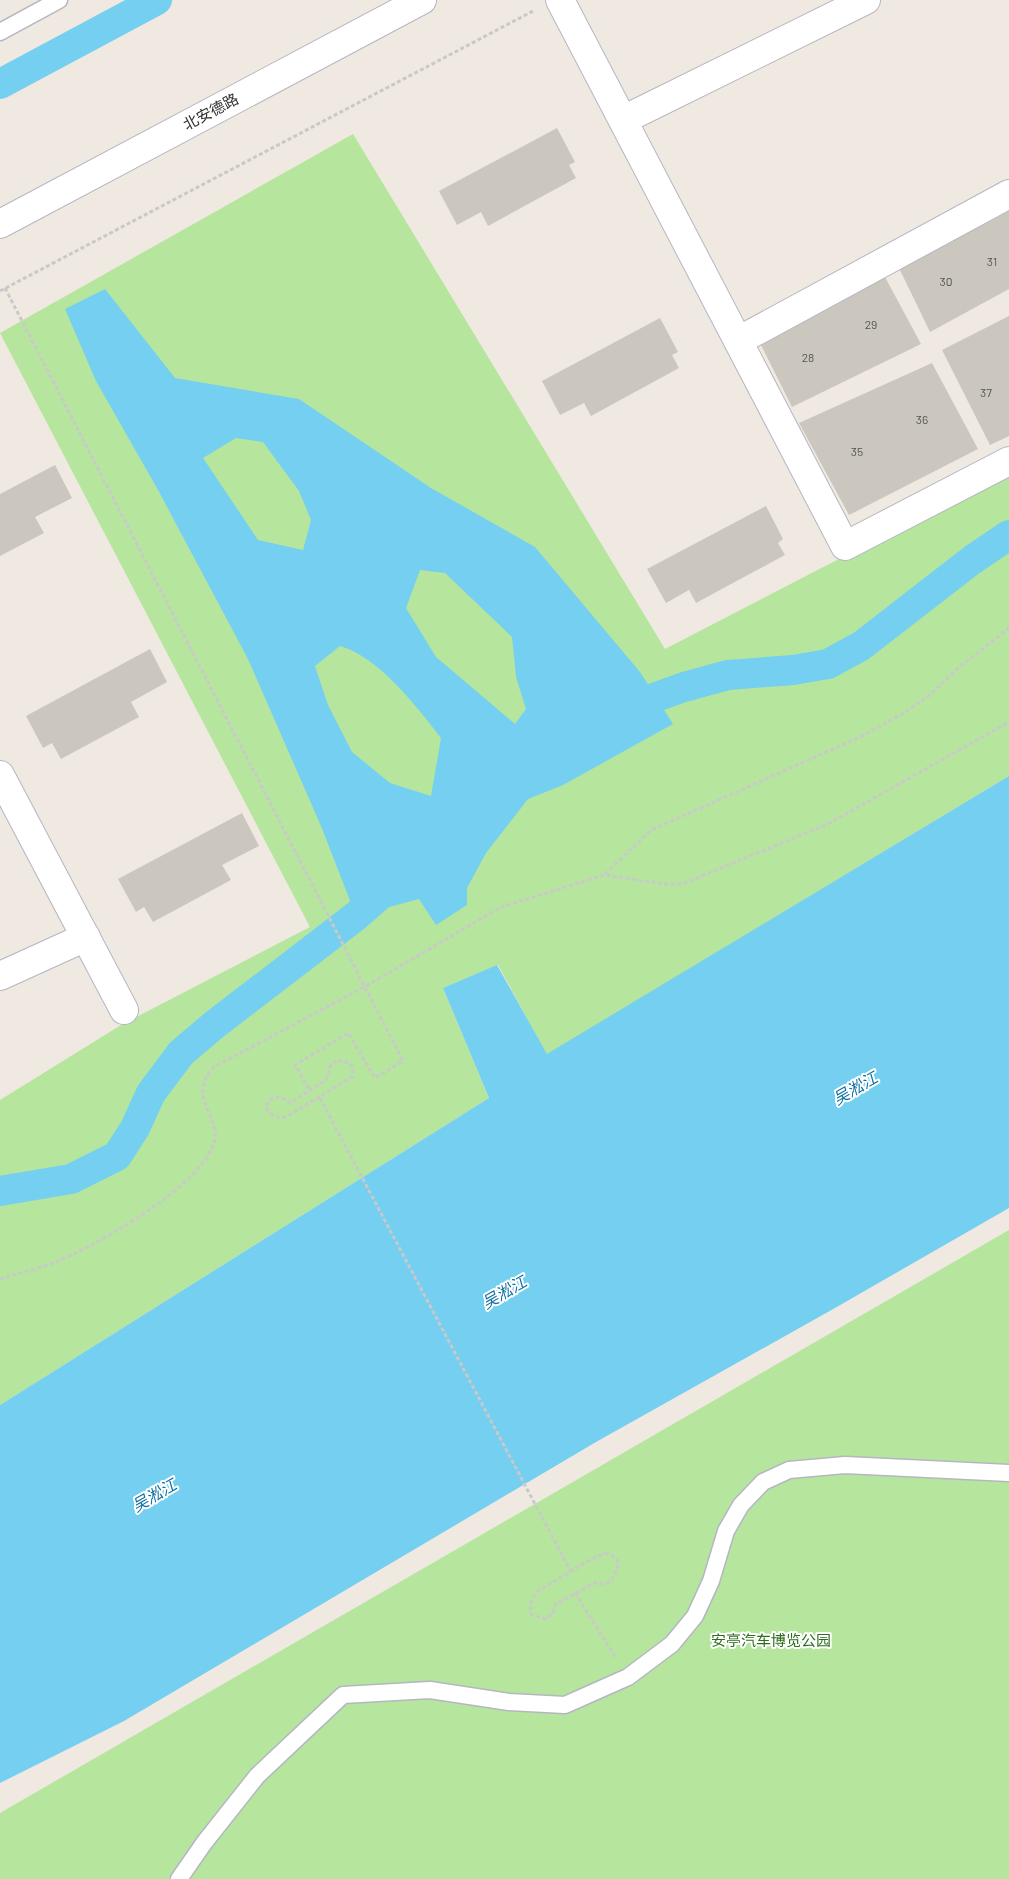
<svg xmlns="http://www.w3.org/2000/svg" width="1009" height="1879" font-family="Barlow,'Noto Sans SC',sans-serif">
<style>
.green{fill:#b6e59e}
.water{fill:#75cff0;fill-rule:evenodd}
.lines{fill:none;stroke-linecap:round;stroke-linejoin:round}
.canal{stroke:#75cff0;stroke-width:30}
.building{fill:#cbc7bf}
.lane-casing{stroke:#b4b7c1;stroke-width:19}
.street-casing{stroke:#b4b7c1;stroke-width:30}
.secondary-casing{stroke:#b4b7c1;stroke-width:30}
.path{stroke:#c9c9c9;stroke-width:3;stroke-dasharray:4 2.5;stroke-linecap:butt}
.lane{stroke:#fff;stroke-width:16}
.street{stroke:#fff;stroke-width:28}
.secondary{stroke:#fff;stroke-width:28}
.labels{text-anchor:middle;stroke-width:4;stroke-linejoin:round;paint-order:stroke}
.number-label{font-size:12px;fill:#555452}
.street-label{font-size:15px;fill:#2e2e2e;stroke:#fff}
.park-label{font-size:15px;fill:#2c6e1b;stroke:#fff}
.water-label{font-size:16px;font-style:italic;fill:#0d6fa3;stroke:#fff}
</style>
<rect width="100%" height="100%" fill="#efe9e1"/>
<g class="green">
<polygon points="353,134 665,649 1009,471 1009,776 547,1055 498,965 443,988 489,1098 0,1405 0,1100 121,1025 310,927 0,333"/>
<polygon points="1009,1230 1009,1879 0,1879 0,1813"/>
</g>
<g class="water">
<path d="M105,289L175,378L299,399L431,488L535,547L640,672L673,724L563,785L528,799L486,853L467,888V905L436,925L419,899L356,916L321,826L248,659L158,490L96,381L65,309ZM236,438L263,442L299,491L311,520L303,550L258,540L203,458ZM420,570L445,573L512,637L516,677L526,709L515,724L436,657L406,608ZM340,646C379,657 417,707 441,738L431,796L390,783L352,752L328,705L315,666Z"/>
<polygon points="1009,776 1009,1208 835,1308 596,1442 124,1721 0,1783 0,1405 489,1098 443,988 497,965 547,1054"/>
</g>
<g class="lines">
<g class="canal">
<polyline points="0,84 157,0"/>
<polyline points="617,711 684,687 728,675 793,670 828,664 861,646 972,560 1009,535"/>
<polyline points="0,1191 71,1179 117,1156 135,1128 151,1093 181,1053 214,1025 356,916 387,889"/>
</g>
</g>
<g class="building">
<polygon points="557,128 575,162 569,165 576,178 488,226 481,212 457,225 439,191"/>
<polygon points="1009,211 1009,289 930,332 899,268"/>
<polygon points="885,277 921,344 792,407 759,341"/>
<polygon points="1009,316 1009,436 990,445 942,350"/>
<polygon points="660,318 678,352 672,355 679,368 591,416 584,403 560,415 542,381"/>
<polygon points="932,363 978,449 849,515 799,423"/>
<polygon points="55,465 72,498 35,517 44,533 0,556 0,494"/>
<polygon points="766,506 783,539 778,543 785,555 696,603 689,590 666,603 647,569"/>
<polygon points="150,649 167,682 131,702 139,717 61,759 52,743 43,748 26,716"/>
<polygon points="242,813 259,846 222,865 231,880 153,922 144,907 136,912 118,879"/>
</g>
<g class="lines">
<g class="lane-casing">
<g id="lane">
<polyline points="0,32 59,0"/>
<polyline points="179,1879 204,1843 257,1776 343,1695 430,1690 509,1702 565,1705 628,1677 672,1644 695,1616 711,1581 726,1531 741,1505 763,1482 789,1470 845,1465 1009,1473"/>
</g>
</g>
<g class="street-casing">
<g id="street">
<polyline points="560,0 845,546 1009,461"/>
<polyline points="623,120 866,0"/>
<polyline points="738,341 1009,194"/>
<polyline points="0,775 124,1010"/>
<polyline points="0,976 86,937"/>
</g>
</g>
<g class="secondary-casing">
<polyline id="secondary" points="0,224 422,0"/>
</g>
<g class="path">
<polyline points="5,288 403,1061 375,1078 348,1033 295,1065 310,1091"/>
<polyline points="0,291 535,10"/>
<polyline points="605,874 651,830 860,737 904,713 931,694 957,669 1009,628"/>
<path d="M338,1060L349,1063L353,1067L352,1077L286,1117C277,1118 271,1116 266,1108C269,1095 280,1094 290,1103L326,1080L331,1064Z"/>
<polyline points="320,1098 571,1572"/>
<path d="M0,1279C16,1274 32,1270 48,1265C93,1248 194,1191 213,1146C225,1117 184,1099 214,1067L366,986L501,907L604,875L664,884H682L828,824L1009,722"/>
<path d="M605,1553L612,1555L618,1561L617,1570L611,1581L604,1584L594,1583L556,1604L553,1613L546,1619L532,1615C529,1605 531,1600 538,1591L588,1561Z"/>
<polyline points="575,1593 616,1658"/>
</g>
<use href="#lane" class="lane"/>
<use href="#street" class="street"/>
<use href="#secondary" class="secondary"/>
</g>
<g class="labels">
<g class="number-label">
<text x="992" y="266">31</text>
<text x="946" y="286">30</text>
<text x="871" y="329">29</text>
<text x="808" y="362">28</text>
<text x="986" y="397">37</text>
<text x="922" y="424">36</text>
<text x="857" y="456">35</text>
</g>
<g class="street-label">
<text transform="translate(211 112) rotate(-28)" y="5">北安德路</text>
</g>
<g class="park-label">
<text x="771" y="1646">安亭汽车博览公园</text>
</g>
<g class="water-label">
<text transform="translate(855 1088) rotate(-30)" y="6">吴淞江</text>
<text transform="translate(504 1292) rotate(-30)" y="6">吴淞江</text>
<text transform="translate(154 1495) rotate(-30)" y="6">吴淞江</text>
</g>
</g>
</svg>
